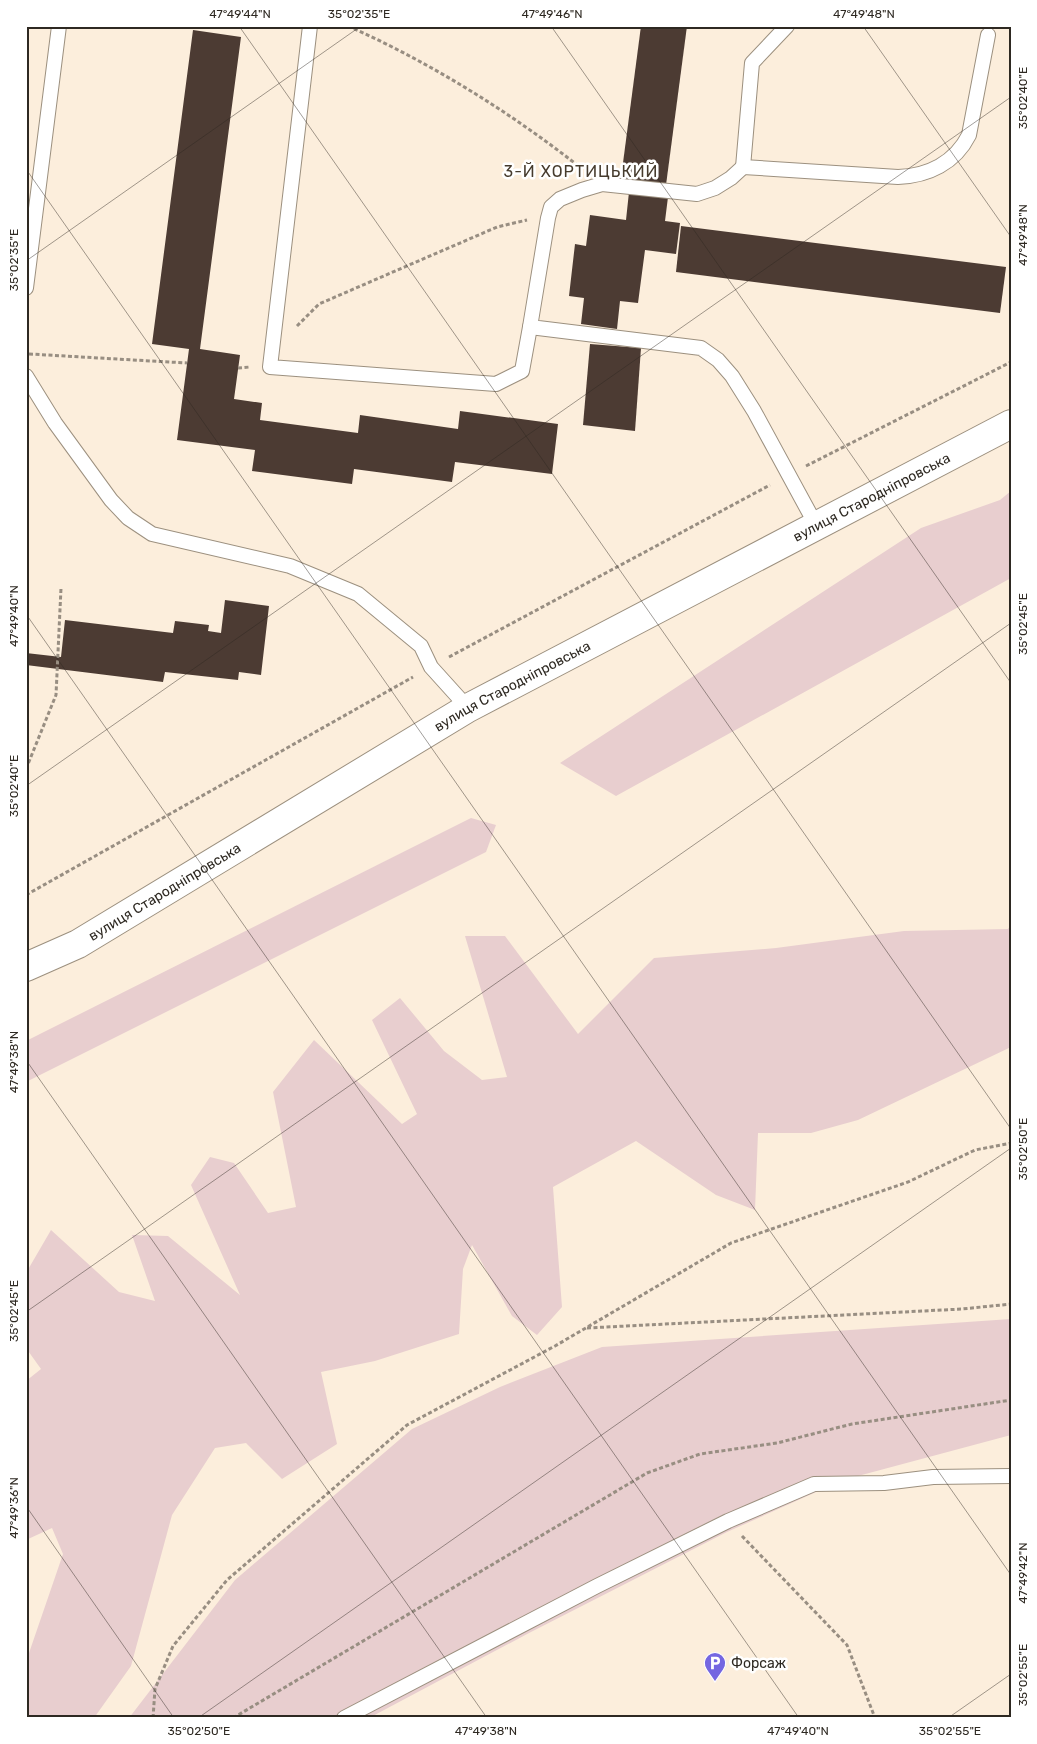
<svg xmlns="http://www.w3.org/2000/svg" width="1037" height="1744" font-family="Rubik,sans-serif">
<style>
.green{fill:#e8cecf}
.building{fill:#4c3b33}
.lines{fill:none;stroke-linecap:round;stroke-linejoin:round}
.lane-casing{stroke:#9c907f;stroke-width:16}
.secondary-casing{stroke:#9c907f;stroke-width:30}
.path{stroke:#988e82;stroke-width:3;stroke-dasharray:4 2.5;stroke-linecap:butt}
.lane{stroke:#fff;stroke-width:14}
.secondary{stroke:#fff;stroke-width:28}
.ticks{fill:none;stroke:#2e2922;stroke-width:1;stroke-opacity:0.45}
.labels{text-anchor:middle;stroke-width:5;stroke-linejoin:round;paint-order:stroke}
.street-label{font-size:14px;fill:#2e2922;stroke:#fff}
.poi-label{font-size:14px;fill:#2e2922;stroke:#fff;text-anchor:start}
.quarter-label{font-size:16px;letter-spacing:1px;fill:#463b2d;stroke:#fff}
.neatline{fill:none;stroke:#2e2922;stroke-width:2}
.ticks-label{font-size:12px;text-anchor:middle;fill:#2e2922}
</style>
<rect width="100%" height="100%" fill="#fceedc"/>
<g class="green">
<polygon points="1011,491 1011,578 616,796 560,763 921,528 1000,500"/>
<polygon points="471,818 496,825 486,852 26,1082 26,1041"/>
<polygon points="1011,925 1011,1047 858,1120 811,1133 758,1133 755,1210 716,1195 636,1141 553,1187 562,1307 537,1335 512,1316 472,1245 463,1269 459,1334 375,1361 321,1372 337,1444 282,1479 246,1443 215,1448 172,1515 131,1666 94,1718 26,1718 29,1653 63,1554 52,1528 26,1540 26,1381 41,1369 26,1348 26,1273 51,1230 119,1292 155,1301 132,1235 168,1236 240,1295 191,1185 210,1157 234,1163 268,1213 296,1207 273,1092 314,1040 402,1124 417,1114 372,1020 400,998 444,1051 482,1080 507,1077 465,936 505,936 578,1034 654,958 776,948 904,931 1008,929"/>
<polygon points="1011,1319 1011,1435 843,1480 727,1532 529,1633 369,1718 129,1718 235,1580 412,1429 500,1387 602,1347"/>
</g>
<g class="building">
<polygon points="641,26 687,26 666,185 621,178"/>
<polygon points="193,30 241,37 200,349 240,355 234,399 262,403 260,420 358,433 360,415 458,429 460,411 558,424 552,474 455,462 452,482 354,469 352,484 252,471 255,450 177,440 189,349 152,344"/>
<polygon points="629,192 668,197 665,221 680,223 676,254 645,250 638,303 620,301 617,329 581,324 584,298 569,296 575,244 586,246 590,215 626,220"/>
<polygon points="681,226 1006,267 1000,313 676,272"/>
<polygon points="590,344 641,348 635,431 583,425"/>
<polygon points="225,600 269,606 261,675 239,672 238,680 165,672 163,682 26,665 26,653 61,657 65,620 173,633 175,621 209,625 208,631 221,633"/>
</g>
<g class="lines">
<g class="lane-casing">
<g id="lane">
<polyline points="310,26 270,367 496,384 522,371 530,327"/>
<path d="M787,26L752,63L743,167L898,177C928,176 955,163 969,135L988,35"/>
<polyline points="743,167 731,178 715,188 697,194 602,184 582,190 560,199 551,207 548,218 530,327 701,348 718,360 732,376 754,411 816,525"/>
<polyline points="26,288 59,26"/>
<polyline points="26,376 55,423 111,500 128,518 152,534 290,566 358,594 421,646 431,667 468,708"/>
<polyline points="344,1718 597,1586 728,1521 814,1484 884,1483 933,1477 1011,1476"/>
</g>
</g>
<g class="secondary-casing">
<g id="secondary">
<path id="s1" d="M26,967L78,944L468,708L1011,424"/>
</g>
</g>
<g class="path">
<path d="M348,26C431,63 510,112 581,168"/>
<polyline points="297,326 319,304 497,227 527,220"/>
<polyline points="29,354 187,363"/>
<polyline points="238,368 250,367"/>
<polyline points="806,466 1011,362"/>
<polyline points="449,657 770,485"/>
<polyline points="26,769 56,695 61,588"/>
<polyline points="26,895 413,677"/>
<polyline points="587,1328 962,1309 1011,1304"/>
<polyline points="742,1536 847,1645 875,1718"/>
<polyline points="153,1718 155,1689 173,1646 227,1580 407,1425 555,1346 731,1243 908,1182 975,1150 1011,1143"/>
<polyline points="233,1718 647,1473 700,1454 777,1443 852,1424 1011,1400"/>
</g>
<use href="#lane" class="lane"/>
<use href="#secondary" class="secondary"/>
</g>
<path class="ticks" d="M239,26L1011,1129M551,26L1011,683M863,26L1011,237M26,169L1011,1575M26,261L361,26M26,614L799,1718M26,786L1011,97M26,1060L487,1718M26,1312L1011,623M26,1506L174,1718M198,1718L1011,1148M948,1718L1011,1674"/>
<defs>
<g id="parking-pin" transform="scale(1.125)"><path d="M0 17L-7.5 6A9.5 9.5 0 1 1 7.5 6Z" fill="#7466e1" stroke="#fff"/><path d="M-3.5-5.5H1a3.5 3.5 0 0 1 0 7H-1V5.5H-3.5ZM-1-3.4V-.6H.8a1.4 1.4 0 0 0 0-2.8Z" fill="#fff"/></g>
</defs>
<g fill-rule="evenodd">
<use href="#parking-pin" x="715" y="1663"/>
</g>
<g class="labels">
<g class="street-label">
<text dy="5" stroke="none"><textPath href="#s1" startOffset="968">вулиця Стародніпровська</textPath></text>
<text dy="5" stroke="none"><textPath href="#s1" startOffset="562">вулиця Стародніпровська</textPath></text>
<text dy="5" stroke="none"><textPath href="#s1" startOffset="158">вулиця Стародніпровська</textPath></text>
</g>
<g class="poi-label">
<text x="731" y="1668">Форсаж</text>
</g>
<g class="quarter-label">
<text x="581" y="177">3-Й ХОРТИЦЬКИЙ</text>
</g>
</g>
<rect width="1037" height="1744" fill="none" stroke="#ffffff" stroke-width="55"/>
<rect x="28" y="28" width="982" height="1688" class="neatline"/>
<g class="ticks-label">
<text x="240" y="18">47°49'44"N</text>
<text x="359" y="18">35°02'35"E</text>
<text x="552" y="18">47°49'46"N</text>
<text x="864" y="18">47°49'48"N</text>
<text transform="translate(1023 98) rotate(-90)" y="4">35°02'40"E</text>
<text transform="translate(1023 235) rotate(-90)" y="4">47°49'48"N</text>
<text transform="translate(14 260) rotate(-90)" y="4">35°02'35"E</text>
<text transform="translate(14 616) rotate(-90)" y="4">47°49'40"N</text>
<text transform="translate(1023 624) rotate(-90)" y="4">35°02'45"E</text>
<text transform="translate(14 786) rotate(-90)" y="4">35°02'40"E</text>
<text transform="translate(14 1062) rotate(-90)" y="4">47°49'38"N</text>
<text transform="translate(1023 1149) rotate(-90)" y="4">35°02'50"E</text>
<text transform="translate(14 1311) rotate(-90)" y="4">35°02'45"E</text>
<text transform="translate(14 1508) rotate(-90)" y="4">47°49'36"N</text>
<text transform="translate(1023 1573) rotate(-90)" y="4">47°49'42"N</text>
<text transform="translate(1023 1675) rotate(-90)" y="4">35°02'55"E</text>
<text x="199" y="1735">35°02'50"E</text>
<text x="486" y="1735">47°49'38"N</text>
<text x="798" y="1735">47°49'40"N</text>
<text x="950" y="1735">35°02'55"E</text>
</g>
</svg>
